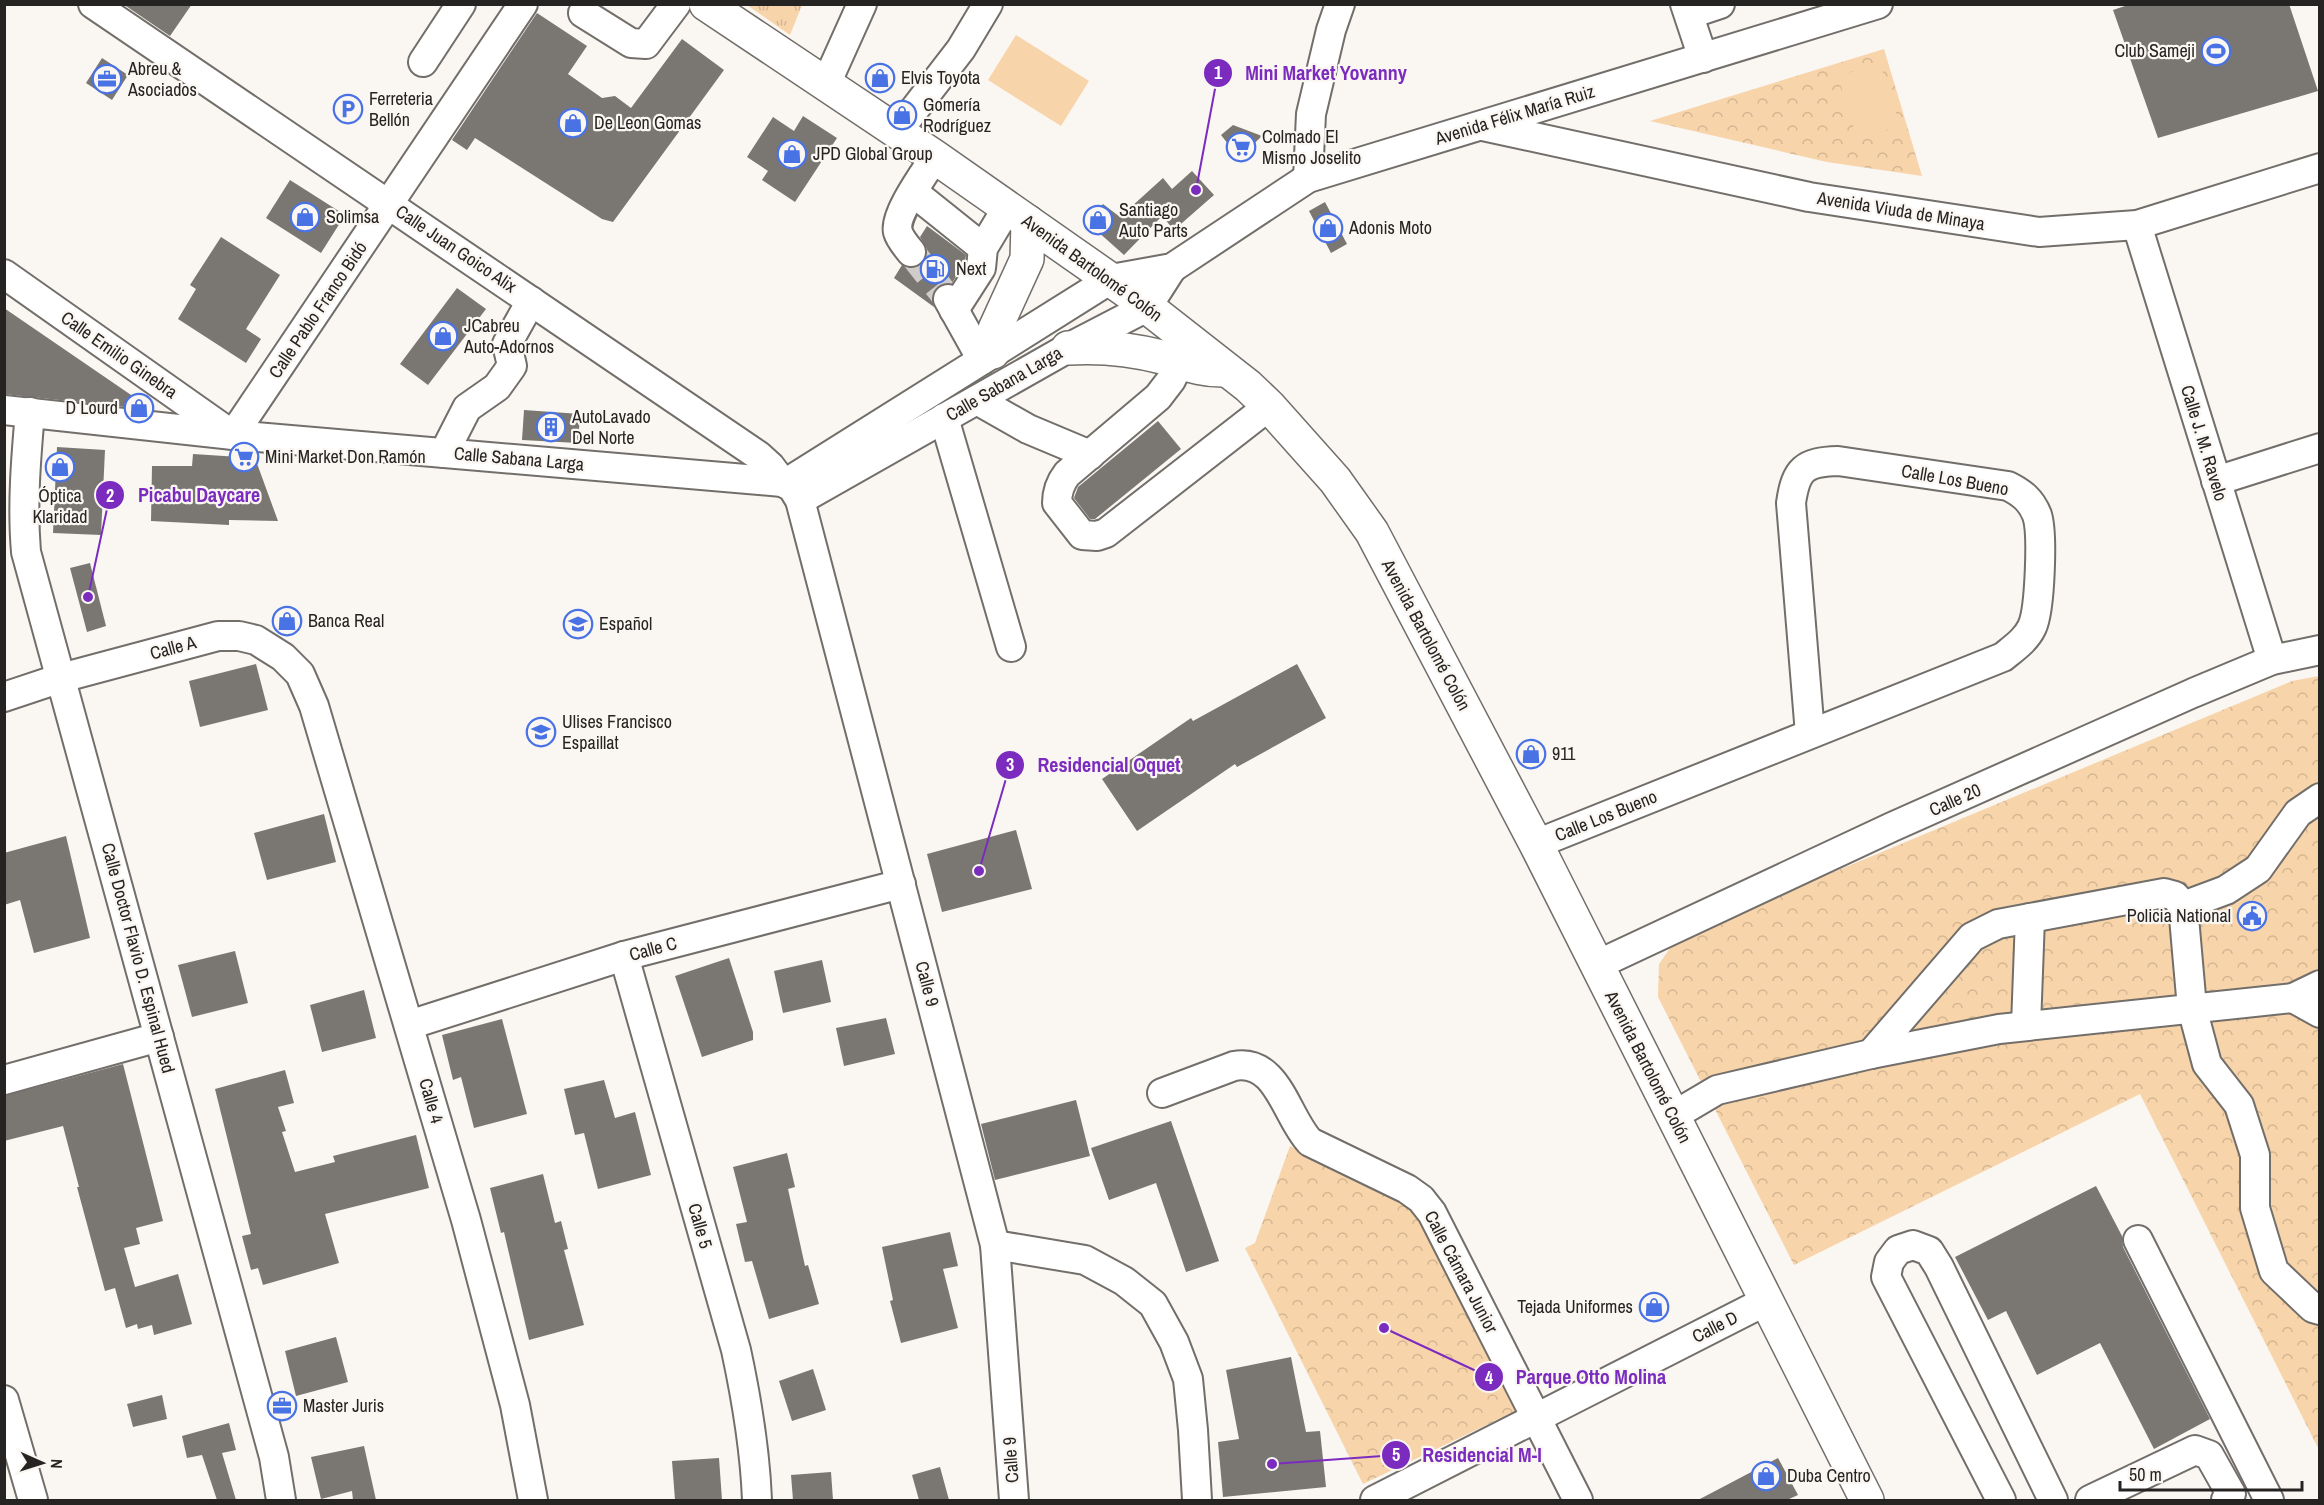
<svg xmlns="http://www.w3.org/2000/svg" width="2324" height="1505" font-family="'Archivo Narrow',sans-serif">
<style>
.grass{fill:url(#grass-tufts)}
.park{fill:url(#park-crowns)}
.pitch{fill:#f8d4aa}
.building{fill:#7a7773}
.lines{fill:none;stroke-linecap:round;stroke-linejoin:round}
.minor-tunnel{stroke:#d0ccc9;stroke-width:28;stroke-dasharray:28 14;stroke-linecap:butt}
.minor-casing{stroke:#726e6a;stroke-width:32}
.major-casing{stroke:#726e6a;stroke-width:36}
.minor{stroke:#fff;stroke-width:28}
.major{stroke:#fff;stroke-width:33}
.labels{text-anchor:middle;stroke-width:4.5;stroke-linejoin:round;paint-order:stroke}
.poi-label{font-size:18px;fill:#262423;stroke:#faf6f2;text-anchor:start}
.street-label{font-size:18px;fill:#262423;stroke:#faf6f2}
.leader{fill:none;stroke:#7b2cbf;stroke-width:2}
.callout-dot{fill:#7b2cbf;stroke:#faf6f2;stroke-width:2}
.mark-label{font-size:18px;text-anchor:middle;font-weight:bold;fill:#fff}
.callout-label{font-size:20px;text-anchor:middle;font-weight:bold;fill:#7b2cbf;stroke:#faf6f2;stroke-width:4.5;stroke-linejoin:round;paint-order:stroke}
</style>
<defs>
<pattern id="grass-tufts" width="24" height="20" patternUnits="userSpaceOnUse" patternTransform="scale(1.5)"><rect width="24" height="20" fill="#f8d4aa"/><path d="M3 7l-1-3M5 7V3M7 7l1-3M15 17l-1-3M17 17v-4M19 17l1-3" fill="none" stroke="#d4b692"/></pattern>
<pattern id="park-crowns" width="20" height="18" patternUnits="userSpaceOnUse" patternTransform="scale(1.5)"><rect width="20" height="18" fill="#f8d4aa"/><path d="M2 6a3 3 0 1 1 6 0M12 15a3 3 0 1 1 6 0" fill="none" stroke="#d4b692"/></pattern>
</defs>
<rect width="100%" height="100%" fill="#faf6f2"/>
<polygon class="grass" points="747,5 802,5 790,35"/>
<g class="park">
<polygon points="1884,49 1922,176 1827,162 1650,121"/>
<polygon points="2319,676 2319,1450 2140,1094 1794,1265 1658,997 1659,964 1678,937 2292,681"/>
<polygon points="1290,1146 1414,1203 1522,1408 1363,1484 1245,1248 1255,1243"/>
</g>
<g class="pitch">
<polygon points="1016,35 1089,81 1061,126 988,80"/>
<polygon points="1880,63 1900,126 1857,139 1838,76"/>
</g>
<g class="building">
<polygon points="123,4 192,4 170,36"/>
<polygon points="2131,4 2289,4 2318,91 2158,138 2113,10"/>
<polygon points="537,13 587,46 568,74 602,98 615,96 631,108 682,39 724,70 613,222 602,219 475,138 467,150 452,140"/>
<polygon points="102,58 128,75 112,100 86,83"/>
<polygon points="803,116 837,138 795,202 762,180 768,171 747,157 773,117 794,131"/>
<polygon points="1233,125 1262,136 1239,158 1221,135"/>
<polygon points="1192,171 1214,195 1174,230 1162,216 1124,255 1087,222 1103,204 1120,217 1163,178 1172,189"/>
<polygon points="290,180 345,215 321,253 266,218"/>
<polygon points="1325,202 1347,244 1331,253 1309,211"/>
<polygon points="927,226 966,255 965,262 952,283 941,284 934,290 932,298 934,307 894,278 902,265 914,268 922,264 926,258 927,249 920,237"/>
<polygon points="221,237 280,275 246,329 261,339 246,363 178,319 196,289 190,285"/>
<polygon points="457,288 486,309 428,385 400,364"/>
<polygon points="4,308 153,410 4,394"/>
<polygon points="524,410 580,414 578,443 522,440"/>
<polygon points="1158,421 1181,449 1095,519 1090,519 1074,498 1078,487"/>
<polygon points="57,447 105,450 101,535 53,533"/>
<polygon points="193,454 255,458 278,521 229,520 229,525 151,521 152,466 192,466"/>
<polygon points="90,563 106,626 87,632 70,568"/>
<polygon points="256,664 268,710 200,727 189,681"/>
<polygon points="1297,664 1326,718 1237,767 1235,764 1137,831 1102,779 1191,718 1193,721"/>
<polygon points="324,814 336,862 267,880 254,833"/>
<polygon points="1016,830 1032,889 942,912 927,854"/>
<polygon points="66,836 90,938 34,953 20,900 4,905 4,853"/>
<polygon points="235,951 248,1003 192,1017 178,965"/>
<polygon points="729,958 753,1032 753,1040 702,1057 675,976"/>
<polygon points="822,960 831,1002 783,1013 774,971"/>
<polygon points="364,990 376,1038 322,1052 310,1005"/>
<polygon points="886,1018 895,1054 844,1066 836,1028"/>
<polygon points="502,1019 527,1114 474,1128 461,1077 453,1080 442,1035"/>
<polygon points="123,1064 163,1221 136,1228 140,1244 124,1248 135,1287 178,1274 192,1324 154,1335 152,1325 138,1329 137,1324 126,1328 115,1288 105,1291 77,1187 79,1187 63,1126 4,1141 4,1096"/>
<polygon points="285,1070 294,1103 278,1107 286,1131 282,1132 295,1172 335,1162 333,1156 416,1135 429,1188 325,1214 339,1263 263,1285 258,1268 251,1270 242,1236 251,1234 215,1089"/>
<polygon points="604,1080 615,1118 635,1112 651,1175 598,1189 584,1133 575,1135 564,1089"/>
<polygon points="1076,1100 1090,1156 995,1180 981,1124"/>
<polygon points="1171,1121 1219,1261 1186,1272 1156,1183 1109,1200 1091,1148"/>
<polygon points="787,1153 795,1187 788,1189 805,1266 808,1265 819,1304 769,1319 752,1261 745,1262 736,1224 747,1222 733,1167"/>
<polygon points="543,1174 555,1223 561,1221 568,1249 564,1250 584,1325 529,1340 504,1232 501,1233 490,1188"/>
<polygon points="2096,1186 2122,1236 2123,1247 2210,1419 2154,1449 2100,1343 2037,1375 2006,1311 1988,1320 1955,1257"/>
<polygon points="950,1232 958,1266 943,1269 958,1328 901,1343 890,1301 893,1300 882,1247"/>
<polygon points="336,1337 348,1382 296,1396 285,1351"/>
<polygon points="1291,1357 1306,1432 1320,1431 1326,1487 1223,1497 1218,1442 1239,1439 1226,1370"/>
<polygon points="813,1369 826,1410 792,1421 779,1381"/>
<polygon points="162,1395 167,1419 133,1427 127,1404"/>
<polygon points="229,1423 236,1450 222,1453 236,1500 217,1500 202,1455 187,1458 182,1436"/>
<polygon points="364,1446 376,1500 353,1500 352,1491 321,1499 311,1457"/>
<polygon points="719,1458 722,1500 675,1500 672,1461"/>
<polygon points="1778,1458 1798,1495 1787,1500 1698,1500"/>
<polygon points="940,1467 949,1500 919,1500 912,1475"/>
<polygon points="831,1472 833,1500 793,1500 791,1475"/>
</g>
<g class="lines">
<polyline class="minor-tunnel" points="911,252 948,299"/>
<g class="minor-casing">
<g id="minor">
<polyline points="93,4 759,456 770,466 782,482"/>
<polyline points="1685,4 1703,58"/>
<polyline points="583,13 631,43 646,44 676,4"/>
<polyline points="1690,14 1720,4"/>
<polyline points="423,62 461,4"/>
<polyline points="826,84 862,4"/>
<polyline points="1483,126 1809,197 2039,232 2137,225 2320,168"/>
<polyline points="897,132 961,49 988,4"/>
<polyline points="1308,178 1311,114 1331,30 1340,4"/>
<polyline points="913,192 983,248"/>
<polyline points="2137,225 2272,660"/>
<path d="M911,252C906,246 900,239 898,232C893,216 926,171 935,157"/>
<polyline points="4,274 231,434"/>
<polyline points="948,299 982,360"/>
<polyline points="954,310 981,268 983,248 1007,208"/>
<path d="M1175,361V372L1171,380L1158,397L1067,474C1060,483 1057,491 1057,503L1082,535L1097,536L1106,533L1269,406"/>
<polyline points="977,400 1028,429 1090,455"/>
<polyline points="4,410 233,435 782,482 792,487 800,500 995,1245 1014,1500"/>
<path d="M30,412C26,458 22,505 26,552L274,1457L281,1500"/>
<polyline points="944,418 1011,647"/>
<polyline points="233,435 523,4"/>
<polyline points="444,453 467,408 497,387 512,366 507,344 531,301"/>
<polyline points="2216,481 2320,448"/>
<polyline points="786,483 1111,279 1172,268 1308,178 1878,4"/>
<polyline points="800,500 1068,348 1147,307 1172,268"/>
<polyline points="4,697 61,678 218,636 239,636 256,640 283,657 300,674 314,706 466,1220 515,1405 533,1500"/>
<path d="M1536,844L2003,657C2014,648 2026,640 2032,627C2040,610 2043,533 2037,515C2031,500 2022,493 2008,486L1838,461C1804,462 1796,469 1791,503L1810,734"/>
<polyline points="2183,906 2226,890 2258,869 2298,813 2320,798"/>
<path d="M624,956L736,1350C747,1401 755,1449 757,1500"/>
<polyline points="1597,965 1892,827 2193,693 2272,660 2320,650"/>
<polyline points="2293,998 2320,1013"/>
<polyline points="409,1025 624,956 901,884"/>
<polyline points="2026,1026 2030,918"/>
<polyline points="1871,1054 1972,937 1998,924 2164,893 2175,896 2183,906 2192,1008 2207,1064 2239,1105 2255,1155 2255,1208 2274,1271 2313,1308 2320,1310"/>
<polyline points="4,1080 159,1037"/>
<path d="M1162,1093L1234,1066C1278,1058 1286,1117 1310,1142L1407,1189L1421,1199L1432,1213L1578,1500"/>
<polyline points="1673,1116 1717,1090 1871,1054 1999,1029 2293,998 2320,985"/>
<polyline points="2138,1240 2269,1500"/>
<polyline points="995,1245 1085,1260 1124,1281 1153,1304 1174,1342 1188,1379 1193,1430 1197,1500"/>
<polyline points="4,1400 33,1500"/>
<polyline points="1375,1500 1766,1301"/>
<polyline points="2001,1500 1886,1277 1889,1262 1898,1250 1913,1245 1929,1251 1939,1267 2053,1500"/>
<polyline points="2090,1500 2195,1450 2209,1455 2231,1494 2226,1500"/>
</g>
</g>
<g class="major-casing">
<g id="major">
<polyline points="706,4 935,157 1128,292 1248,386 1269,406 1335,480 1372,532 1536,844 1867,1500"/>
<path d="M1068,348C1100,346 1131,349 1162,357C1183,363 1202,371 1226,370"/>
<polyline points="993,352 995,329 1027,259 1028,222"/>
</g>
</g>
<use href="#minor" class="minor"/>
<use href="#major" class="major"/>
</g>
<defs>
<g id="stadium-ring" transform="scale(1.5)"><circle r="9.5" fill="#faf6f2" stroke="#4972e5" stroke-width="1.5"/><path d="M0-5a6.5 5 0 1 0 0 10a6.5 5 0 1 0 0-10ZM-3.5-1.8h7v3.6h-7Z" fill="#4972e5"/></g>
<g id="shop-ring" transform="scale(1.5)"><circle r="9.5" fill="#faf6f2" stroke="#4972e5" stroke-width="1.5"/><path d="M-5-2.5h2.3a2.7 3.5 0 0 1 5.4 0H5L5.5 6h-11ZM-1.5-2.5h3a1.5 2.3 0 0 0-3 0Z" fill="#4972e5"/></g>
<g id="office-ring" transform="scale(1.5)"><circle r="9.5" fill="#faf6f2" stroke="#4972e5" stroke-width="1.5"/><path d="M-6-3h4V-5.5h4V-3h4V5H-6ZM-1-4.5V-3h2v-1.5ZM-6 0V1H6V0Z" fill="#4972e5"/></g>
<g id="parking-ring" transform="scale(1.5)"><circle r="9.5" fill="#faf6f2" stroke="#4972e5" stroke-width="1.5"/><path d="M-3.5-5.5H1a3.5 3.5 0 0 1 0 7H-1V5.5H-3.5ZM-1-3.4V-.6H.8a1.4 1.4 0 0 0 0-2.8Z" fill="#4972e5"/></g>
<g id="supermarket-ring" transform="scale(1.5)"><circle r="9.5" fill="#faf6f2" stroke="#4972e5" stroke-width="1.5"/><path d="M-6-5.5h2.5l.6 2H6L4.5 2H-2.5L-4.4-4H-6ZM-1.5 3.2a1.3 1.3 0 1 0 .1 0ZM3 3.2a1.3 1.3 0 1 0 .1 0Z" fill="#4972e5"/></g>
<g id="fuel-ring" transform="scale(1.5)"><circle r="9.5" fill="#faf6f2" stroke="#4972e5" stroke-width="1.5"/><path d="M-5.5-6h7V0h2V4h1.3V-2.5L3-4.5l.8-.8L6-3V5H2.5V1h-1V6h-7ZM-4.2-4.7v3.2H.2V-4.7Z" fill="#4972e5"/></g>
<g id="building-ring" transform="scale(1.5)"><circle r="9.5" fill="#faf6f2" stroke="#4972e5" stroke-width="1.5"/><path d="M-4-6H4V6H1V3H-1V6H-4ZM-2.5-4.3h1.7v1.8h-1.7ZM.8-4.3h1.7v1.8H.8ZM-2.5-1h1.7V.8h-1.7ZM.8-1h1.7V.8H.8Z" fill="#4972e5"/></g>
<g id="school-ring" transform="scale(1.5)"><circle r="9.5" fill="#faf6f2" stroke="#4972e5" stroke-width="1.5"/><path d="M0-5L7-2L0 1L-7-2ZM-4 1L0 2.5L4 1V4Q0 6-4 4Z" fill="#4972e5"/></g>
<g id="civic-ring" transform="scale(1.5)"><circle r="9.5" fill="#faf6f2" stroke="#4972e5" stroke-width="1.5"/><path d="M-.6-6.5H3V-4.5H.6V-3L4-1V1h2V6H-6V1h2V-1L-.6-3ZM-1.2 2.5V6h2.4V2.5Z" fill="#4972e5"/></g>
</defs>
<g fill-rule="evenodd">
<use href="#stadium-ring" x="2216" y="51"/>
<use href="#shop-ring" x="880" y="78"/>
<use href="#office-ring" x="107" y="79"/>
<use href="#parking-ring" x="348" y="109"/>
<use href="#shop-ring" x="902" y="115"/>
<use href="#shop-ring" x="573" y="123"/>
<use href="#supermarket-ring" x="1241" y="147"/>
<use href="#shop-ring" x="792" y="154"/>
<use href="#shop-ring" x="305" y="217"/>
<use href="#shop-ring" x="1098" y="220"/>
<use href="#shop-ring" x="1328" y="228"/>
<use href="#fuel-ring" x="935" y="269"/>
<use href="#shop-ring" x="443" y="336"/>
<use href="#shop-ring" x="139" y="408"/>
<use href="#building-ring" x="551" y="427"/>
<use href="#supermarket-ring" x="244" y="457"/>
<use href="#shop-ring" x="60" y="467"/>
<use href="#shop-ring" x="287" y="621"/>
<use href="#school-ring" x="578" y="624"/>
<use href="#school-ring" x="541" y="732"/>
<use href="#shop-ring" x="1531" y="754"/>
<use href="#civic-ring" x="2252" y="916"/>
<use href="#shop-ring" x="1654" y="1307"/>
<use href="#office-ring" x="282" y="1406"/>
<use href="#shop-ring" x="1766" y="1476"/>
</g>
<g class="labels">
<g class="poi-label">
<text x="2195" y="57" text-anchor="end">Club Sameji</text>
<text x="128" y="75">Abreu &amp;<tspan x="128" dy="21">Asociados</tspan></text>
<text x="901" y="84">Elvis Toyota</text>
<text x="369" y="105">Ferreteria<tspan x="369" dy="21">Bellón</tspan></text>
<text x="923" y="111">Gomería<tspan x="923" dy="21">Rodríguez</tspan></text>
<text x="594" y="129">De Leon Gomas</text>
<text x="1262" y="143">Colmado El<tspan x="1262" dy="21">Mismo Joselito</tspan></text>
<text x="813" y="160">JPD Global Group</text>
<text x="1119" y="216">Santiago<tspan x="1119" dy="21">Auto Parts</tspan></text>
<text x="326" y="223">Solimsa</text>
<text x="1349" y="234">Adonis Moto</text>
<text x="956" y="275">Next</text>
<text x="464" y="332">JCabreu<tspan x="464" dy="21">Auto-Adornos</tspan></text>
<text x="118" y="414" text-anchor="end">D Lourd</text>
<text x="572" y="423">AutoLavado<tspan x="572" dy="21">Del Norte</tspan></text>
<text x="265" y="463">Mini Market Don Ramón</text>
<text x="60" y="502" text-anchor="middle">Óptica<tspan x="60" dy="21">Klaridad</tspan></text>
<text x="308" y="627">Banca Real</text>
<text x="599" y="630">Español</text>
<text x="562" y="728">Ulises Francisco<tspan x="562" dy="21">Espaillat</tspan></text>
<text x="1552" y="760">911</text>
<text x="2231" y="922" text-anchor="end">Policia National</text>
<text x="1633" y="1313" text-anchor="end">Tejada Uniformes</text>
<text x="303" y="1412">Master Juris</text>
<text x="1787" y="1482">Duba Centro</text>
</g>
<g class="street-label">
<text transform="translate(1515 115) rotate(-17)" y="6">Avenida Félix María Ruiz</text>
<text transform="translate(1901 211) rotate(9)" y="6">Avenida Viuda de Minaya</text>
<text transform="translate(456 249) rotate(34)" y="6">Calle Juan Goico Alix</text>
<text transform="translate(1092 268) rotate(36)" y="6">Avenida Bartolomé Colón</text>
<text transform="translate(318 310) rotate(-56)" y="6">Calle Pablo Franco Bidó</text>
<text transform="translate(119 355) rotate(35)" y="6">Calle Emilio Ginebra</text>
<text transform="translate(1004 384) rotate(-30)" y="6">Calle Sabana Larga</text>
<text transform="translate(2204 443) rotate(73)" y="6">Calle J. M. Ravelo</text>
<text transform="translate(519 459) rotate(5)" y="6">Calle Sabana Larga</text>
<text transform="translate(1955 480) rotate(10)" y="6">Calle Los Bueno</text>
<text transform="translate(1426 635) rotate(62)" y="6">Avenida Bartolomé Colón</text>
<text transform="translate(173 648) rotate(-15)" y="6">Calle A</text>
<text transform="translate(1955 800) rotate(-24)" y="6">Calle 20</text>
<text transform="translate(1606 816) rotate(-22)" y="6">Calle Los Bueno</text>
<text transform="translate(653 949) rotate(-15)" y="6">Calle C</text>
<text transform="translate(138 958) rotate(75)" y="6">Calle Doctor Flavio D. Espinal Hued</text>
<text transform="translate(927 984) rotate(75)" y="6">Calle 9</text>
<text transform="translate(1648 1067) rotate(63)" y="6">Avenida Bartolomé Colón</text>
<text transform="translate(431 1101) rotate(74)" y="6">Calle 4</text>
<text transform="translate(700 1226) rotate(74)" y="6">Calle 5</text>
<text transform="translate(1461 1272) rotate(62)" y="6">Calle Cámara Junior</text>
<text transform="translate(1715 1327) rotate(-27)" y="6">Calle D</text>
<text transform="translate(1011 1460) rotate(-94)" y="6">Calle 9</text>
</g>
</g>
<path class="leader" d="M1196 190L1218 73M88 597L110 495M979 871L1010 765M1384 1328L1489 1377M1272 1464L1396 1455"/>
<g class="callout-dot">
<circle cx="1196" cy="190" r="6"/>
<circle cx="88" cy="597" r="6"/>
<circle cx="979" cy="871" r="6"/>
<circle cx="1384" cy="1328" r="6"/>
<circle cx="1272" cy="1464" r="6"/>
<circle cx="1218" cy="73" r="15"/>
<circle cx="110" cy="495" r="15"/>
<circle cx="1010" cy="765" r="15"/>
<circle cx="1489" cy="1377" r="15"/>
<circle cx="1396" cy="1455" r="15"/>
</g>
<g class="mark-label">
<text x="1218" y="79">1</text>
<text x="110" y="502">2</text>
<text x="1010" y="771">3</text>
<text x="1489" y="1384">4</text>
<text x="1396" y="1461">5</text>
</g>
<g class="callout-label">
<text x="1326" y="80">Mini Market Yovanny</text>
<text x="199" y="502">Picabu Daycare</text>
<text x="1109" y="772">Residencial Oquet</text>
<text x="1591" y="1384">Parque Otto Molina</text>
<text x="1482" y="1462">Residencial M-I</text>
</g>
<rect width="2324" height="1505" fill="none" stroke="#262423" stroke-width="12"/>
<g transform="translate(42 1463) rotate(93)" stroke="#faf6f2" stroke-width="4.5" paint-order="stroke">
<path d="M0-4.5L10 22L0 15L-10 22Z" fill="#262423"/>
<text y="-9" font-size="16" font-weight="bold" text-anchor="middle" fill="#262423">N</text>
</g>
<path d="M2120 1481v9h182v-9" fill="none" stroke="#262423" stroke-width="3"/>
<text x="2129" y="1481" font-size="18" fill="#262423" stroke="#faf6f2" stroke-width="4.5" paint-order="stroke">50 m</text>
</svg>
